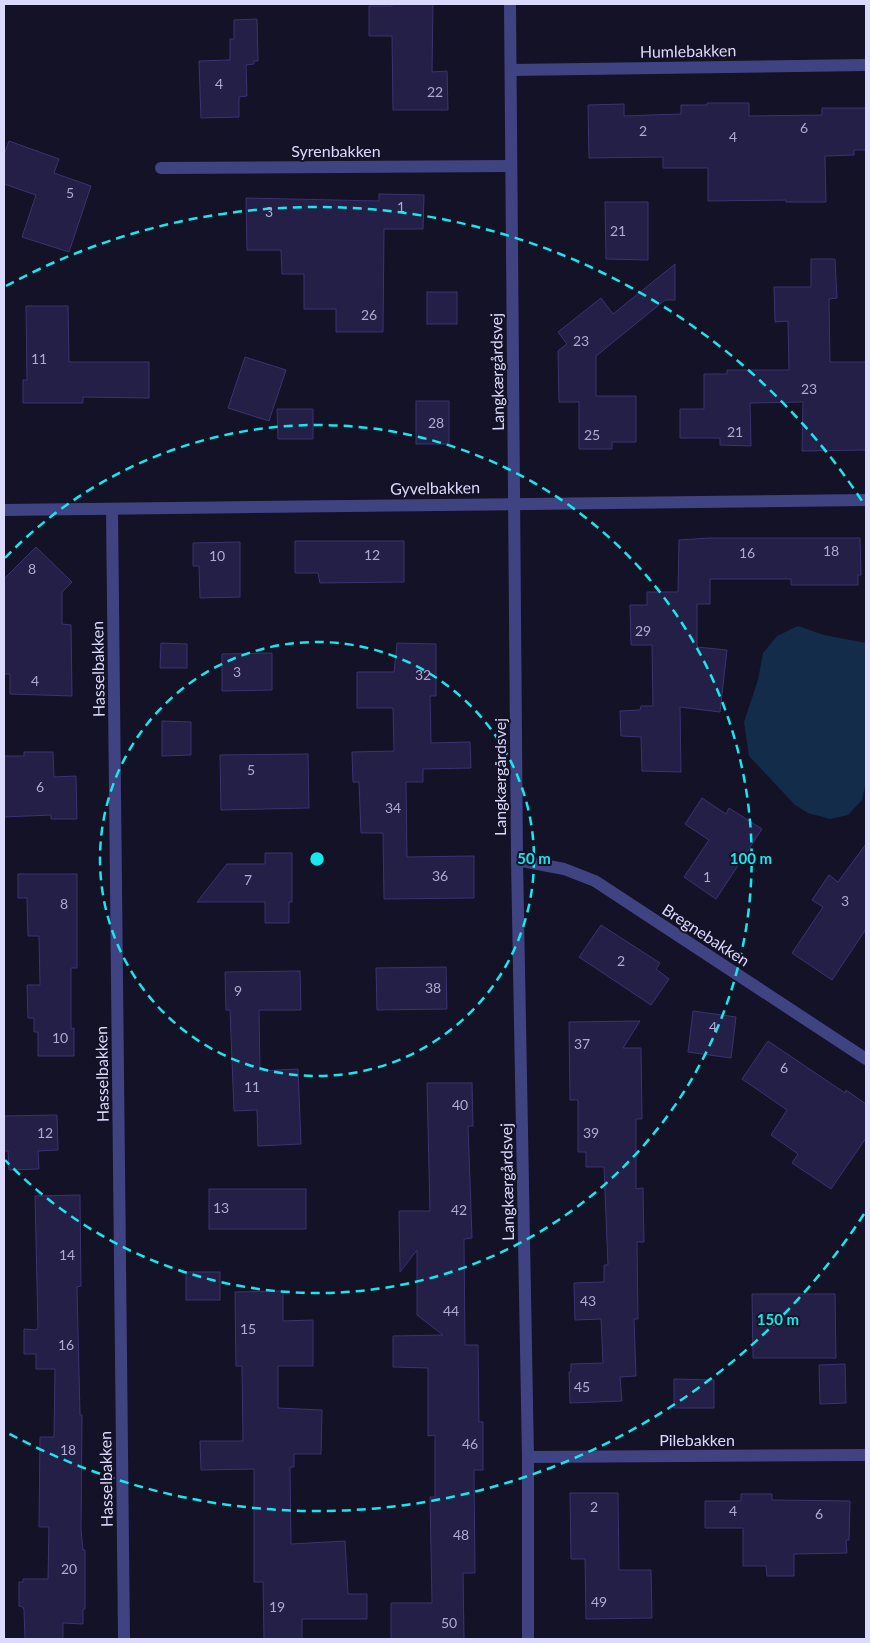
<svg xmlns="http://www.w3.org/2000/svg" width="870" height="1643" font-family="Lato,sans-serif">
<style>
.water{fill:#132c4a}
.building{fill:#241f46;stroke:#3a3371}
.lines{fill:none;stroke-linecap:round;stroke-linejoin:round}
.street{stroke:#404382;stroke-width:12}
.ring{fill:none;stroke:#15e9ee;stroke-width:2.5;stroke-dasharray:9 6}
.labels{text-anchor:middle;stroke-width:4;stroke-linejoin:round;paint-order:stroke}
.number-label{font-size:14px;fill:#aeabce}
.street-label{font-size:16px;fill:#dcdafc;stroke:#141227}
.centre{fill:#15e9ee;stroke:#141227;stroke-width:2.5}
.ring-label{font-size:15px;text-anchor:middle;font-weight:bold;fill:#15e9ee;stroke:#141227;stroke-width:4;stroke-linejoin:round;paint-order:stroke}
</style>
<rect width="100%" height="100%" fill="#141227"/>
<polygon class="water" points="798,626 824,635 866,643 866,782 862,800 848,815 830,819 808,813 795,805 749,756 744,722 758,680 763,653 777,636"/>
<g class="building">
<polygon points="392,4 433,4 432,72 447,71 448,110 393,110 392,36 369,36 369,6 392,6"/>
<polygon points="257,19 258,61 254,61 254,64 246,65 247,96 239,97 239,117 201,118 199,61 230,60 230,39 234,39 234,20"/>
<polygon points="707,103 749,103 749,116 822,115 822,108 866,108 866,150 854,150 854,155 825,156 826,202 786,202 786,200 708,201 708,168 663,168 663,157 589,158 588,105 624,104 624,116 681,114 681,105 707,105"/>
<polygon points="9,141 59,159 54,173 91,186 69,252 22,237 36,195 4,184 4,155"/>
<polygon points="379,194 424,195 423,229 384,229 383,332 336,332 336,309 304,309 304,274 282,274 281,250 247,250 246,198 379,201"/>
<polygon points="605,202 648,202 648,260 606,259"/>
<polygon points="811,259 835,259 837,298 829,299 830,362 866,362 866,450 802,451 803,402 750,403 751,446 720,445 720,438 680,438 680,409 704,409 704,374 727,374 727,370 789,370 788,321 775,322 774,287 811,287"/>
<polygon points="675,264 675,300 665,300 596,356 596,396 636,396 636,442 612,442 612,449 579,449 579,402 559,402 558,351 567,344 558,332 601,298 613,314"/>
<rect x="427" y="292" width="30" height="32"/>
<polygon points="26,306 68,306 69,362 149,362 149,398 83,397 83,403 23,403 23,380 27,380"/>
<polygon points="245,357 286,370 269,421 228,408"/>
<rect x="416" y="401" width="33" height="43"/>
<polygon points="277,409 313,409 313,439 278,439"/>
<polygon points="709,538 860,538 861,575 858,575 858,585 791,585 791,579 710,579 710,604 697,604 697,647 727,650 720,712 680,707 681,772 642,771 641,737 621,736 620,711 640,710 641,706 653,706 652,645 631,645 630,605 647,605 647,592 678,592 679,540"/>
<polygon points="295,541 404,541 404,582 320,583 318,573 295,573"/>
<polygon points="240,542 240,597 200,598 199,566 193,566 193,543"/>
<polygon points="36,547 72,582 62,592 62,624 71,625 72,696 10,694 10,674 4,674 4,579"/>
<polygon points="161,643 187,644 187,668 160,668"/>
<polygon points="397,643 436,644 436,696 430,696 431,743 470,742 471,768 423,769 423,782 406,782 407,857 474,856 474,898 384,899 383,833 361,833 359,782 353,782 352,752 394,751 393,708 357,708 357,672 394,672"/>
<polygon points="272,653 272,690 222,691 222,654"/>
<polygon points="162,721 191,722 191,755 162,756"/>
<polygon points="24,752 53,752 54,777 76,776 77,819 51,819 51,815 4,817 4,756 24,756"/>
<polygon points="308,754 309,808 221,810 220,755"/>
<polygon points="702,798 726,814 729,808 762,829 716,899 684,877 709,840 685,824"/>
<polygon points="866,844 866,929 832,980 792,953 823,907 812,900 829,875 838,882"/>
<polygon points="265,853 292,853 292,902 289,902 289,923 265,923 265,902 197,902 227,864 265,864"/>
<polygon points="18,874 77,874 77,968 71,968 71,1029 74,1028 74,1056 38,1056 38,1032 34,1032 34,1018 28,1018 27,985 40,985 39,936 28,936 27,898 18,898"/>
<polygon points="601,925 660,963 656,969 669,979 651,1005 579,957"/>
<polygon points="446,967 447,1009 377,1010 376,968"/>
<polygon points="300,971 301,1010 259,1010 260,1071 298,1069 301,1144 258,1146 257,1110 234,1111 230,1010 226,1010 225,972"/>
<polygon points="693,1011 736,1017 731,1058 688,1052"/>
<polygon points="640,1021 623,1048 641,1048 642,1119 636,1119 636,1189 643,1188 644,1242 637,1242 638,1319 634,1319 636,1376 620,1377 622,1401 570,1403 569,1372 571,1372 571,1364 603,1363 601,1319 575,1320 574,1283 604,1282 604,1265 608,1265 604,1167 586,1167 586,1152 578,1152 578,1100 570,1100 569,1022"/>
<polygon points="768,1041 845,1093 846,1090 866,1104 866,1138 831,1189 792,1163 798,1154 771,1135 787,1110 742,1079"/>
<polygon points="427,1083 472,1083 473,1126 468,1126 472,1238 464,1239 465,1345 478,1345 479,1422 483,1422 483,1470 474,1470 475,1573 463,1573 464,1639 391,1639 391,1603 432,1603 430,1497 435,1497 435,1435 428,1436 428,1368 393,1367 393,1336 443,1335 417,1315 417,1250 400,1272 399,1211 430,1211"/>
<polygon points="57,1115 58,1150 38,1151 39,1169 9,1170 8,1151 4,1151 4,1116"/>
<rect x="209" y="1189" width="97" height="40"/>
<polygon points="80,1195 81,1286 77,1287 80,1415 82,1415 81,1530 83,1550 85,1550 85,1609 83,1609 83,1624 63,1623 63,1639 25,1639 24,1610 23,1607 19,1606 19,1582 23,1582 23,1579 48,1579 49,1527 39,1527 40,1437 54,1437 55,1369 36,1369 36,1354 24,1354 24,1329 36,1330 38,1327 35,1196"/>
<rect x="186" y="1272" width="34" height="28"/>
<polygon points="283,1291 283,1321 313,1320 313,1366 278,1366 278,1408 322,1410 321,1454 294,1454 294,1467 290,1467 291,1544 345,1541 348,1594 367,1594 367,1619 302,1619 302,1639 264,1639 263,1582 254,1582 254,1469 201,1470 200,1441 243,1441 242,1366 236,1366 235,1292"/>
<polygon points="752,1294 835,1294 836,1358 753,1358"/>
<polygon points="845,1364 846,1403 820,1404 819,1365"/>
<polygon points="674,1379 714,1380 714,1408 674,1408"/>
<polygon points="570,1493 618,1493 619,1570 651,1570 652,1618 586,1619 585,1559 571,1559"/>
<polygon points="741,1494 772,1494 772,1500 850,1501 849,1540 846,1540 847,1553 794,1554 794,1576 767,1576 766,1566 743,1566 743,1528 705,1528 705,1501 741,1501"/>
</g>
<g class="lines">
<g class="street">
<polyline points="510,4 517,860 528,1457 528,1639"/>
<polyline points="511,70 866,65"/>
<polyline points="161,168 511,166"/>
<polyline points="112,509 124,1639"/>
<polyline points="4,510 866,500"/>
<polyline points="517,860 564,869 595,881 866,1059"/>
<polyline points="528,1457 866,1455"/>
</g>
</g>
<g class="ring">
<circle cx="317" cy="859" r="217"/>
<path d="M5 558A434 434 0 1 1 5 1160"/>
<path d="M864 1214A652 652 0 0 1 6 1432M6 286A652 652 0 0 1 864 504"/>
</g>
<g class="labels">
<g class="number-label">
<text x="219" y="89">4</text>
<text x="435" y="97">22</text>
<text x="804" y="133">6</text>
<text x="643" y="136">2</text>
<text x="733" y="142">4</text>
<text x="70" y="198">5</text>
<text x="401" y="212">1</text>
<text x="269" y="217">3</text>
<text x="618" y="236">21</text>
<text x="369" y="320">26</text>
<text x="581" y="346">23</text>
<text x="39" y="364">11</text>
<text x="809" y="394">23</text>
<text x="436" y="428">28</text>
<text x="735" y="437">21</text>
<text x="592" y="440">25</text>
<text x="831" y="556">18</text>
<text x="747" y="558">16</text>
<text x="372" y="560">12</text>
<text x="217" y="561">10</text>
<text x="32" y="574">8</text>
<text x="643" y="636">29</text>
<text x="237" y="677">3</text>
<text x="423" y="680">32</text>
<text x="35" y="686">4</text>
<text x="251" y="775">5</text>
<text x="40" y="792">6</text>
<text x="393" y="813">34</text>
<text x="440" y="881">36</text>
<text x="707" y="882">1</text>
<text x="248" y="885">7</text>
<text x="845" y="906">3</text>
<text x="64" y="909">8</text>
<text x="621" y="966">2</text>
<text x="433" y="993">38</text>
<text x="238" y="996">9</text>
<text x="713" y="1032">4</text>
<text x="60" y="1043">10</text>
<text x="582" y="1049">37</text>
<text x="784" y="1073">6</text>
<text x="252" y="1092">11</text>
<text x="460" y="1110">40</text>
<text x="45" y="1138">12</text>
<text x="591" y="1138">39</text>
<text x="221" y="1213">13</text>
<text x="459" y="1215">42</text>
<text x="67" y="1260">14</text>
<text x="588" y="1306">43</text>
<text x="451" y="1316">44</text>
<text x="248" y="1334">15</text>
<text x="66" y="1350">16</text>
<text x="582" y="1392">45</text>
<text x="470" y="1449">46</text>
<text x="68" y="1455">18</text>
<text x="594" y="1512">2</text>
<text x="733" y="1516">4</text>
<text x="819" y="1519">6</text>
<text x="461" y="1540">48</text>
<text x="69" y="1574">20</text>
<text x="599" y="1607">49</text>
<text x="277" y="1612">19</text>
<text x="449" y="1628">50</text>
</g>
<g class="street-label">
<text transform="translate(688 51) rotate(-1)" y="6">Humlebakken</text>
<text x="336" y="157">Syrenbakken</text>
<text transform="translate(497 372) rotate(-91)" y="6">Langkærgårdsvej</text>
<text transform="translate(435 488) rotate(-1)" y="6">Gyvelbakken</text>
<text transform="translate(98 669) rotate(-91)" y="6">Hasselbakken</text>
<text transform="translate(500 777) rotate(-90)" y="6">Langkærgårdsvej</text>
<text transform="translate(706 935) rotate(33)" y="6">Bregnebakken</text>
<text transform="translate(102 1074) rotate(-91)" y="6">Hasselbakken</text>
<text transform="translate(507 1182) rotate(-91)" y="6">Langkærgårdsvej</text>
<text x="697" y="1446">Pilebakken</text>
<text transform="translate(106 1479) rotate(-91)" y="6">Hasselbakken</text>
</g>
</g>
<circle cx="317" cy="859" r="8" class="centre"/>
<g class="ring-label">
<text x="534" y="864">50 m</text>
<text x="751" y="864">100 m</text>
<text x="778" y="1325">150 m</text>
</g>
<rect width="870" height="1643" fill="none" stroke="#dcdafc" stroke-width="10"/>
</svg>
